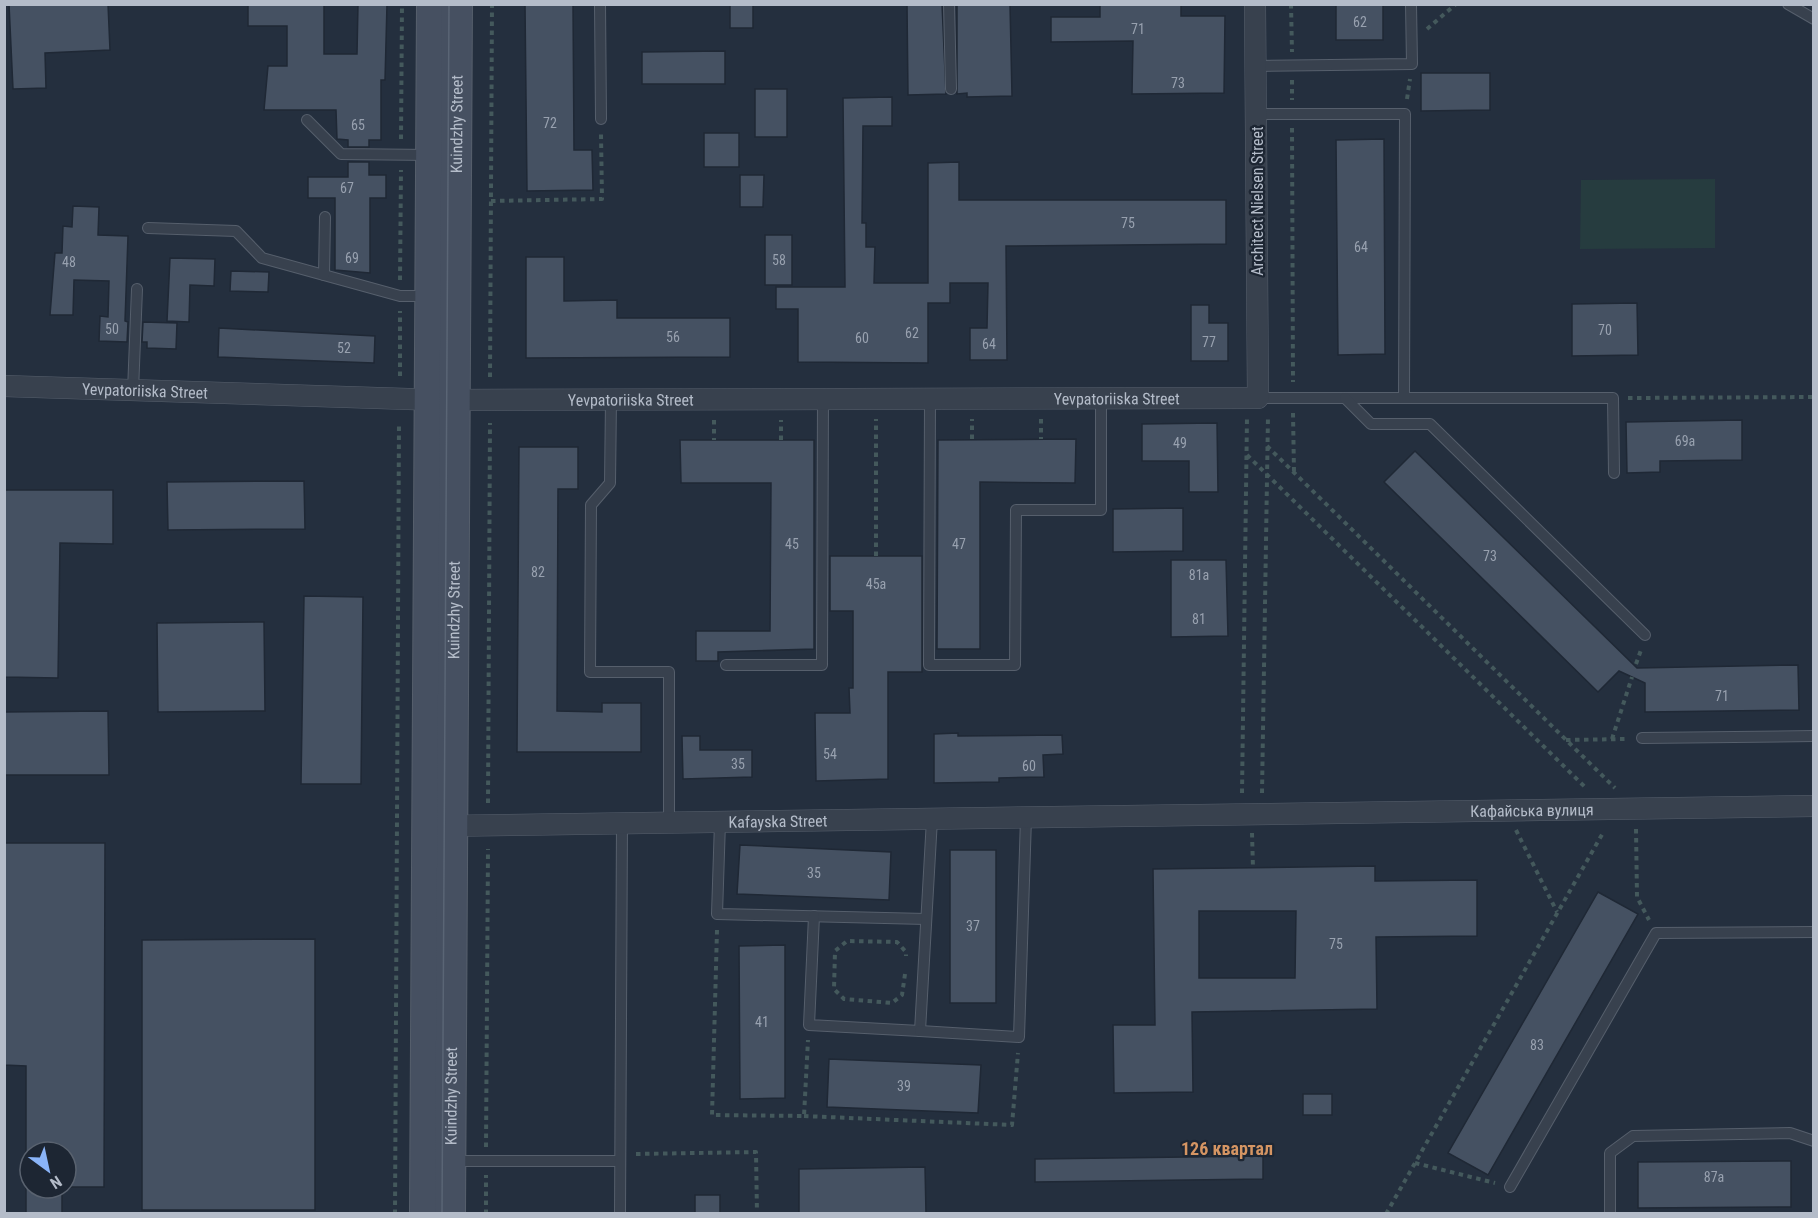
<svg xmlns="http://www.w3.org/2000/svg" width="1818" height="1218" font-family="'Roboto Condensed',sans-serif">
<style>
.green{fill:#263c3f}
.building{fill:#455162;stroke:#1f2835;stroke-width:1.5;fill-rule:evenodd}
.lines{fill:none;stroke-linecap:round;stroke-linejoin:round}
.lane-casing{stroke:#565f6c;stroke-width:12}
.street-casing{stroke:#565f6c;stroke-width:22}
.secondary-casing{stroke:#565f6c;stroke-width:32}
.path{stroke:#44595c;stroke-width:4;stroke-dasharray:4.5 4.5;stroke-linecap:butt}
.lane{stroke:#38414e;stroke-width:10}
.street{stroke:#38414e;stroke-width:21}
.secondary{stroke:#465061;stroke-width:30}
.tram{stroke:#5a6575;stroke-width:1.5}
.labels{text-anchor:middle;stroke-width:4.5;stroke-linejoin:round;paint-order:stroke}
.number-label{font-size:14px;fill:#98a1af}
.street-label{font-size:16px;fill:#b4bcc9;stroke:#1d2633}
.neighbourhood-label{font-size:18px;font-weight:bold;fill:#d59563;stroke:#1d2633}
</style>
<rect width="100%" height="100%" fill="#242f3e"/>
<polygon class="green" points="1715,179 1715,248 1580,249 1581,180"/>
<g class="building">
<polygon points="9,4 108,4 110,50 45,53 46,88 13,89"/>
<polygon points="248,4 324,4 324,54 357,54 358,4 387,4 385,80 381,80 381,140 369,140 369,147 348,147 348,140 337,139 336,110 264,110 268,66 287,66 287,26 248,26"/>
<polygon points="525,4 573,4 574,150 592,150 593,190 527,191"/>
<rect x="730" y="4" width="23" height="24"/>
<polygon points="907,4 942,4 946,94 908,95"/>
<polygon points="957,4 1010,4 1012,96 967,97 967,93 957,94"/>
<polygon points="1100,4 1181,4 1181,16 1225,16 1224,93 1132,94 1133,41 1051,42 1051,17 1100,17"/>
<rect x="1336" y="4" width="47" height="36"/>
<polygon points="725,51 725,84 642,84 642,52"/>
<polygon points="1421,73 1490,73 1490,110 1421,111"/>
<rect x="755" y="89" width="32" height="48"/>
<polygon points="892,97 892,126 863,126 862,223 866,223 866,247 875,247 874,283 928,283 928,163 959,162 959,200 1226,200 1226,244 1006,246 1007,360 970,360 970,328 987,328 988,283 950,283 950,303 928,303 928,363 798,362 798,309 776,309 776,287 845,287 843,98"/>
<rect x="704" y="133" width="35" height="34"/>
<polygon points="1384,139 1385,354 1338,355 1336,140"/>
<polygon points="348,162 369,162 369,175 386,175 386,198 370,198 370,273 335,270 335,198 308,198 308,177 348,177"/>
<polygon points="740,175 764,175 763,207 740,207"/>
<polygon points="73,206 99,207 98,235 128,236 125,321 128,322 127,342 99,341 100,316 108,317 109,281 74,280 73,315 50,315 55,253 62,253 63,226 72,227"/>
<rect x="765" y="235" width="27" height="50"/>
<polygon points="526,257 564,257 564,301 617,300 617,318 730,318 730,357 526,358"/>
<polygon points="170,258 215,259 214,286 190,285 189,322 167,321"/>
<polygon points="231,271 269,272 268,292 230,291"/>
<polygon points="1637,303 1638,355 1572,356 1572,304"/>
<polygon points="1191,305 1209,305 1209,323 1228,323 1228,361 1191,361"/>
<polygon points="143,322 177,323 176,349 147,348 147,342 142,342"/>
<polygon points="219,328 375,336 374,363 218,357"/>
<polygon points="1742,420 1742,460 1660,461 1660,472 1627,473 1626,422"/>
<polygon points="1217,423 1218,492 1189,492 1189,461 1142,461 1142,424"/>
<polygon points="1076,439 1075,483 980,482 980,649 937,649 938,440"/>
<polygon points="680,440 814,440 814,649 718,652 718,661 696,661 696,631 770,631 771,483 681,483"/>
<polygon points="519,447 578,447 578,489 558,489 557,711 602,712 602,703 641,703 641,752 517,752"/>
<polygon points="1415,451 1637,668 1798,665 1799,710 1645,712 1645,683 1619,671 1598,692 1384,482"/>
<polygon points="304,481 305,529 168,530 167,482"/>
<polygon points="4,490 113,490 113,544 60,543 58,678 4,677"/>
<polygon points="1183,508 1183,551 1113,552 1113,509"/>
<polygon points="830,556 922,556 922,672 888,672 888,779 816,781 815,713 850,713 849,688 853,688 853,611 830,611"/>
<polygon points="1171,560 1226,560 1228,636 1171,637"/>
<polygon points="304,596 363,597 361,784 301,784"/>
<polygon points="264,622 265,711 158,712 157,623"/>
<polygon points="108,711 109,775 4,775 4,712"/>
<polygon points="958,733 958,736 1062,735 1063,754 1043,755 1044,777 999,778 999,782 934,783 934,734"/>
<polygon points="682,736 700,736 700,750 752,750 752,777 683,779"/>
<polygon points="4,843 105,843 104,1187 66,1187 66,1152 26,1152 26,1066 4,1065"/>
<polygon points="740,845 891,852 889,900 737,894"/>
<rect x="950" y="850" width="46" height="153"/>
<path d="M1375,866V881L1477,880V936L1376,937L1377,1009L1192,1012L1193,1092L1114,1093L1113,1025H1155L1153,869ZM1199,911H1296L1295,978H1199Z"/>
<polygon points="1598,892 1638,914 1488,1175 1448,1153"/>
<polygon points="315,939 315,1210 142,1210 142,940"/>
<polygon points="785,945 785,1098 740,1099 739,946"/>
<polygon points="829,1059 981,1065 978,1113 827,1107"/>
<rect x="1303" y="1094" width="29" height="21"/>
<polygon points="1263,1156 1263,1179 1035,1182 1035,1159"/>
<polygon points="1791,1161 1791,1207 1638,1208 1638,1162"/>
<polygon points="925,1167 926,1214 799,1214 799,1169"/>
<rect x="26" y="1188" width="36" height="26"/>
<rect x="695" y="1195" width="25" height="19"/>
</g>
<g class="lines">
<g class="lane-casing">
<g id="lane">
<polyline points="600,4 601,119"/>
<polyline points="949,4 951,89"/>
<polyline points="1788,4 1814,19"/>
<polyline points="1256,66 1412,64 1411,4"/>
<polyline points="1256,114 1405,114 1404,398"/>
<polyline points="307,120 341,154 430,155"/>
<polyline points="148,228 236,231 262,258 400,296 428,296"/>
<polyline points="324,275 325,217"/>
<polyline points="133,391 137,289"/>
<polyline points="1258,398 1613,398 1614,473"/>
<polyline points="1345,398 1371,424 1430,424 1645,635"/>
<polyline points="930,399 929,665 1015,665 1016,510 1101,510 1101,398"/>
<polyline points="611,400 610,483 591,505 590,672 669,672 669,823"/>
<polyline points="726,665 822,665 823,399"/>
<polyline points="1642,738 1814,736"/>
<polyline points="720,822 717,914 926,919"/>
<polyline points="814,916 809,1025 920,1031 932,819"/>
<polyline points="920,1031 1019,1037 1026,818"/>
<polyline points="452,1161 620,1161"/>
<polyline points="1510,1187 1656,933 1814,932"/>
<polyline points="620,1214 622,823"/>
<polyline points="1610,1214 1610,1153 1633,1136 1790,1133 1814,1141"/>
</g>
</g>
<g class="street-casing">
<g id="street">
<path id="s1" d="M4,386L439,400L1258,398L1255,4"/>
<path id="s2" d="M440,826L1814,806"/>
</g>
</g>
<g class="secondary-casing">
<g id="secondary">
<polyline points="425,1214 432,4"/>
<path id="s3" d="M450,1214L457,4"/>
</g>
</g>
<g class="path">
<polyline points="1291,4 1292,52"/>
<polyline points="1427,29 1456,4"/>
<polyline points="1292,80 1292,100"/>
<polyline points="1407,99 1410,79"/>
<polyline points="1292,128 1293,382"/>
<polyline points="401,139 402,4"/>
<polyline points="491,201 602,199 601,134"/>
<polyline points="400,280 401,170"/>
<polyline points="400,376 400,311"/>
<polyline points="490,377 492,4"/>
<polyline points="1628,398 1814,397"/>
<polyline points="1293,413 1294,472"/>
<polyline points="1041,419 1041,439"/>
<polyline points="714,420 714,440"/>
<polyline points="972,439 972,419"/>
<polyline points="781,440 781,420"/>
<polyline points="1267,446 1615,788"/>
<polyline points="1247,455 1586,788"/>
<polyline points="876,556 876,419"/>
<polyline points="1636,664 1641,650"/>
<polyline points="1612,739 1632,677"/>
<polyline points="1566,740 1626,739"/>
<polyline points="1242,793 1247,417"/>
<polyline points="1262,793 1268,416"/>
<polyline points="488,803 490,423"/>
<polyline points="1636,829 1637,897 1649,920"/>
<polyline points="1516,830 1557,912"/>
<polyline points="1252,833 1253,868"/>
<polyline points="717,930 712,1115 804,1116 808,1040"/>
<polyline points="905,974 902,995 892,1003 844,999 834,989 835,951 847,941 897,942 906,952 906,956"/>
<polyline points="804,1116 1012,1125 1018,1053"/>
<polyline points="486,1147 488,849"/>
<polyline points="636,1154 756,1152 757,1214"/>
<polyline points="1415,1163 1495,1183"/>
<polyline points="395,1214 399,422"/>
<polyline points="486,1214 486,1175"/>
<polyline points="1386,1214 1604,831"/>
</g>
<use href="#lane" class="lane"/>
<use href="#street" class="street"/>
<use href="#secondary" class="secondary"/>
<polyline class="tram" points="442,1214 449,4"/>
</g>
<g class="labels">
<g class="number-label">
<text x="1360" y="27">62</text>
<text x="1138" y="34">71</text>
<text x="1178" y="88">73</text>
<text x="550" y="128">72</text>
<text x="358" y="130">65</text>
<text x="347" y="193">67</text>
<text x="1128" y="228">75</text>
<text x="1361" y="252">64</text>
<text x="352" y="263">69</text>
<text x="779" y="265">58</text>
<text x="69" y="267">48</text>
<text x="112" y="334">50</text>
<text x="1605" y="335">70</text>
<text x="912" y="338">62</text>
<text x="673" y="342">56</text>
<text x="862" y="343">60</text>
<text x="1209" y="347">77</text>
<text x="989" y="349">64</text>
<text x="344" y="353">52</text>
<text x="1685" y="446">69а</text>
<text x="1180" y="448">49</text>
<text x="792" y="549">45</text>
<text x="959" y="549">47</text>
<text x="1490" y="561">73</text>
<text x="538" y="577">82</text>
<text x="1199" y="580">81а</text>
<text x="876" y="589">45а</text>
<text x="1199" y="624">81</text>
<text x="1722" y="701">71</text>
<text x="830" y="759">54</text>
<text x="738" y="769">35</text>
<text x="1029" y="771">60</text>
<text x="814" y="878">35</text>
<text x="973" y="931">37</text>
<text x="1336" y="949">75</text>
<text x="762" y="1027">41</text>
<text x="1537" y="1050">83</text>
<text x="904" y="1091">39</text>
<text x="1714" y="1182">87а</text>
</g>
<g class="street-label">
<text dy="6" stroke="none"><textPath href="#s3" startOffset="1090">Kuindzhy Street</textPath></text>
<text transform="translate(1257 201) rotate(-90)" y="6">Architect Nielsen Street</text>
<text dy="6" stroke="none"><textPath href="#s1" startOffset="141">Yevpatoriiska Street</textPath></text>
<text dy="6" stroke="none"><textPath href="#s1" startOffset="1113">Yevpatoriiska Street</textPath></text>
<text dy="6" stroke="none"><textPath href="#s1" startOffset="627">Yevpatoriiska Street</textPath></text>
<text dy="6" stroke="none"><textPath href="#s3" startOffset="604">Kuindzhy Street</textPath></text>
<text dy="6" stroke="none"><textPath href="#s2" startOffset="1092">Кафайська вулиця</textPath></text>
<text dy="6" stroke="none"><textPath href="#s2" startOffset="338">Kafayska Street</textPath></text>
<text dy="6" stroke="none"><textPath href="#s3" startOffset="118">Kuindzhy Street</textPath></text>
</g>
<g class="neighbourhood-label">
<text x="1227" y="1155">126 квартал</text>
</g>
</g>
<rect width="1818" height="1218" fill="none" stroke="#b4bcc9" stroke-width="12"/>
<g transform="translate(48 1170) rotate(147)"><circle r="28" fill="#1d2633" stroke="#59626f" stroke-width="1.5"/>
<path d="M0-4.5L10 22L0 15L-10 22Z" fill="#8ab4f8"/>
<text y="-9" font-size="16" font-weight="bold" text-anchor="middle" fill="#b4bcc9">N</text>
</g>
</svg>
